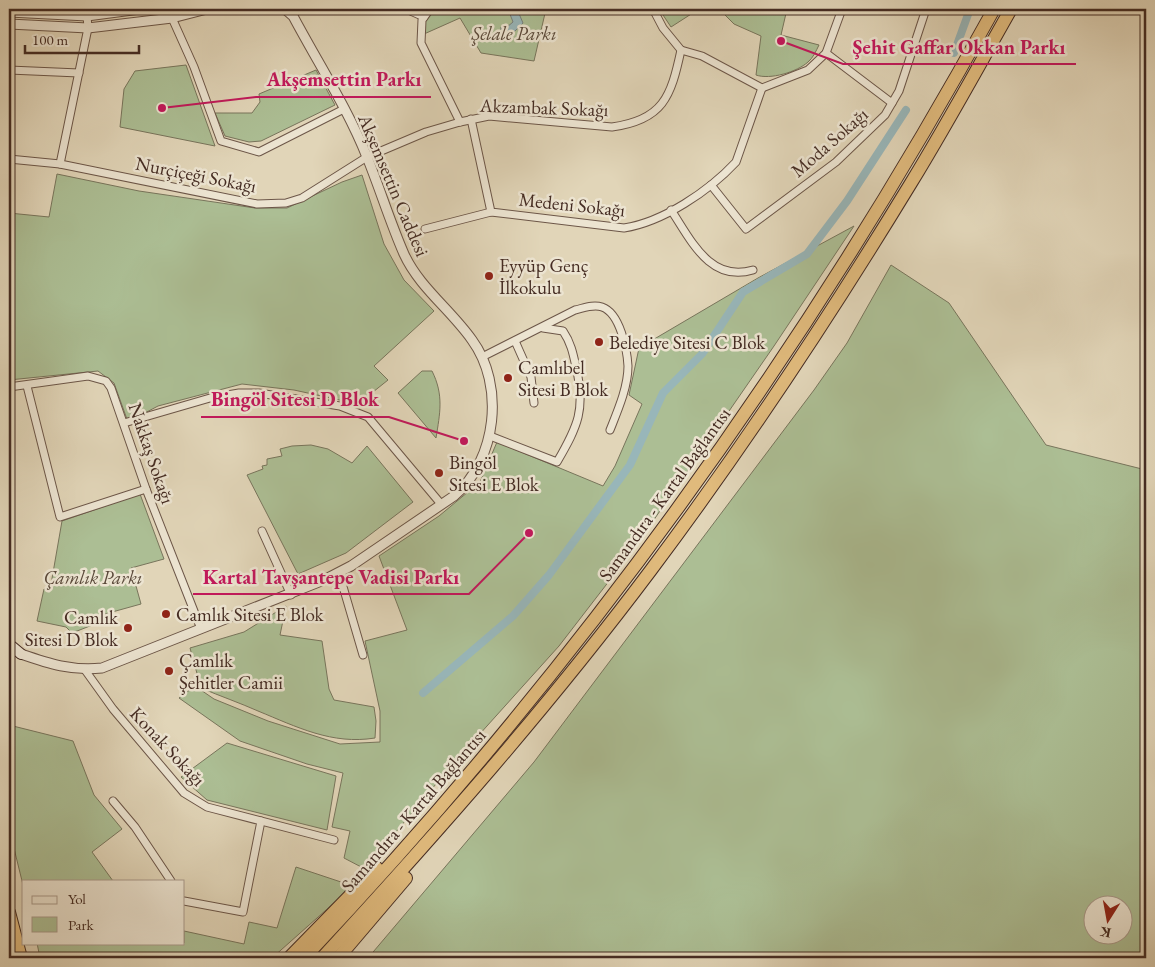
<svg xmlns="http://www.w3.org/2000/svg" width="1155" height="967" font-family="'EB Garamond',serif">
<style>
.green{fill:#acbe94;stroke:#78755c;fill-rule:evenodd}
.water{fill:#98b6b9;stroke:#777f7d}
.lines{fill:none;stroke-linecap:round;stroke-linejoin:round}
.canal{stroke:#98b6b9;stroke-width:8}
.minor-casing{stroke:#6c5648;stroke-width:9}
.tertiary-casing{stroke:#6c5648;stroke-width:11}
.secondary-casing{stroke:#452c23;stroke-width:12}
.motorway-casing{stroke:#452c23;stroke-width:14}
.minor{stroke:#ece4d1;stroke-width:7}
.tertiary{stroke:#ece4d1;stroke-width:9}
.secondary{stroke:#ece4d1;stroke-width:10}
.motorway{stroke:#e0ba7c;stroke-width:12}
.poi-dot{fill:#8f2418;stroke:#ece4d1;stroke-width:2}
.labels{text-anchor:middle;stroke-width:5;stroke-linejoin:round;paint-order:stroke}
.park-label{font-size:19px;font-style:italic;fill:#5a493a;stroke:#ece4d1}
.street-label{font-size:19px;fill:#452c23;stroke:#ece4d1}
.poi-label{font-size:19px;fill:#452c23;stroke:#ece4d1;text-anchor:start}
.leader{fill:none;stroke:#c2185b;stroke-width:2}
.callout-dot{fill:#c2185b;stroke:#ece4d1;stroke-width:2}
.callout-label{font-size:20px;text-anchor:middle;font-weight:bold;fill:#c2185b;stroke:#ece4d1;stroke-width:5;stroke-linejoin:round;paint-order:stroke}
</style>
<rect width="100%" height="100%" fill="#e1d5b8"/>
<filter id="stains"><feTurbulence type="fractalNoise" baseFrequency=".004" numOctaves="4"/><feColorMatrix values="0 0 0 0 .2 0 0 0 0 .09 0 0 0 0 .02 0 0 0 .5 -.17"/></filter>
<radialGradient id="worn" r=".72"><stop offset=".6" stop-color="#630" stop-opacity="0"/><stop offset="1" stop-color="#630" stop-opacity=".3"/></radialGradient>
<g class="green">
<polygon points="434,9 546,9 534,61 481,53 460,18 424,34 425,22"/>
<polygon points="659,9 699,9 671,27"/>
<path d="M719,9H787L781,35L819,45C816,51 813,58 808,62C797,72 770,80 756,75L761,36L734,24Z"/>
<polygon points="186,65 215,146 120,127 124,89 135,71"/>
<polygon points="316,70 335,105 261,141 249,142 225,136 215,113 252,113 260,102 259,94"/>
<polygon points="57,174 139,191 255,208 287,208 342,182 362,175 384,244 404,280 434,311 374,366 388,380 358,404 294,390 242,384 158,406 128,422 114,383 98,371 9,380 9,213 49,217"/>
<polygon points="854,226 774,346 633,550 559,646 451,766 365,869 344,858 350,831 332,827 343,773 307,764 240,741 179,698 195,686 214,699 268,721 340,744 380,742 380,711 365,641 407,630 379,556 439,516 480,482 497,442 603,486 615,466 642,404 629,395 639,348 758,278"/>
<path d="M891,265L949,303L1046,445L1146,470V958H368L534,762L814,390L847,343ZM1092,904H1122V934H1092Z"/>
<path d="M422,371H432C444,395 440,413 436,438L398,393Z"/>
<polygon points="311,445 328,449 352,463 367,446 413,502 346,553 298,574 247,475 263,469 262,466 267,465 267,459 282,456 280,449 292,446"/>
<polygon points="140,494 164,559 131,568 141,604 105,614 95,624 72,633 66,627 37,621 44,589 50,590 62,521"/>
<path d="M286,606L280,635L322,641L329,689L334,700L374,707L376,721L375,738C332,745 297,727 258,711C240,703 220,696 201,688L190,648L244,632Z"/>
<polygon points="9,725 73,741 94,795 122,829 92,852 113,881 24,881 24,889 9,828"/>
<polygon points="227,743 336,776 327,830 207,800 181,777"/>
<polygon points="296,867 353,886 272,958 40,958 37,943 184,943 184,931 244,944 249,922 277,928"/>
</g>
<polygon class="water" points="508,9 517,9 523,23 510,36 501,36 501,27 507,27 513,22"/>
<g class="lines">
<g class="canal">
<polyline points="954,53 970,9"/>
<polyline points="423,693 513,616 549,575 630,465 663,393 702,354 743,292 807,254 847,201 906,110"/>
</g>
<g class="minor-casing">
<g id="minor">
<polyline points="406,9 424,17"/>
<polyline points="430,9 422,20 421,43 460,122"/>
<polyline points="653,9 663,28 681,50 702,56 762,88 808,70 826,53 842,9"/>
<polyline points="172,18 194,67 221,141 259,152 344,109"/>
<polyline points="826,53 892,103"/>
<polyline points="9,70 79,73"/>
<path d="M471,119L491,212L624,228C663,222 709,191 736,162L762,88"/>
<path d="M9,159L60,164L257,204L286,203L302,198L367,157L426,132L460,122L489,116L612,127C663,120 671,97 681,50"/>
<polyline points="60,164 88,28 87,16"/>
<polyline points="711,185 746,229 836,162 885,115 899,91 926,9"/>
<path d="M671,210C691,240 710,283 753,270"/>
<polyline points="425,229 491,212"/>
<polyline points="515,341 531,377 534,403"/>
<path d="M482,357L575,310C584,308 593,304 602,307C620,313 627,349 628,366C628,387 618,410 610,430"/>
<polyline points="27,386 60,517 146,489"/>
<polyline points="9,387 88,376 106,381 111,388 146,489 201,629"/>
<polyline points="124,423 210,398 239,393 259,393 340,406 368,417 441,504"/>
<path d="M490,436L557,462C578,426 586,409 576,367C573,353 571,343 563,331L543,328"/>
<polyline points="262,531 291,595"/>
<polyline points="339,573 363,655"/>
<polyline points="85,670 113,709 184,793 207,807 334,840"/>
<polyline points="113,801 135,827 171,881"/>
<polyline points="184,901 243,912 261,821"/>
</g>
</g>
<g class="tertiary-casing">
<g id="tertiary">
<polyline points="9,12 87,16 140,9"/>
<polyline points="9,24 88,28 172,18 207,9"/>
<path d="M21,654C50,664 71,671 102,668L324,580L351,566L454,496C497,460 505,385 472,340C451,310 419,287 404,254C390,222 380,189 367,157C348,109 318,63 293,16L285,9"/>
</g>
</g>
<g class="secondary-casing">
<polyline id="secondary" points="9,644 21,654"/>
</g>
<g class="motorway-casing">
<g id="motorway">
<polyline points="9,912 21,958"/>
<polyline points="289,958 377,868"/>
<path d="M304,958C574,673 805,353 994,9"/>
<path d="M322,958C437,833 549,706 651,570C744,446 830,316 911,183C946,126 978,67 1011,9"/>
<polyline points="338,958 406,878"/>
</g>
</g>
<use href="#minor" class="minor"/>
<use href="#tertiary" class="tertiary"/>
<use href="#secondary" class="secondary"/>
<use href="#motorway" class="motorway"/>
</g>
<g class="poi-dot">
<circle cx="489" cy="276" r="5"/>
<circle cx="599" cy="342" r="5"/>
<circle cx="508" cy="378" r="5"/>
<circle cx="439" cy="473" r="5"/>
<circle cx="166" cy="614" r="5"/>
<circle cx="128" cy="628" r="5"/>
<circle cx="169" cy="671" r="5"/>
</g>
<g class="labels">
<g class="park-label">
<text x="514" y="40">Şelale Parkı</text>
<text x="93" y="584">Çamlık Parkı</text>
</g>
<g class="street-label">
<text transform="translate(544 107) rotate(2)" y="7">Akzambak Sokağı</text>
<text transform="translate(829 142) rotate(-41)" y="7">Moda Sokağı</text>
<text transform="translate(196 174) rotate(11)" y="7">Nurçiçeği Sokağı</text>
<text transform="translate(394 185) rotate(67)" y="7">Akşemsettin Caddesi</text>
<text transform="translate(572 204) rotate(6)" y="7">Medeni Sokağı</text>
<text transform="translate(152 453) rotate(71)" y="7">Nakkaş Sokağı</text>
<text transform="translate(664 494) rotate(-54)" y="7">Samandıra - Kartal Bağlantısı</text>
<text transform="translate(168 746) rotate(47)" y="7">Konak Sokağı</text>
<text transform="translate(413 810) rotate(-49)" y="7">Samandıra - Kartal Bağlantısı</text>
</g>
<g class="poi-label">
<text x="499" y="272">Eyyüp Genç<tspan x="499" dy="22">İlkokulu</tspan></text>
<text x="609" y="349">Belediye Sitesi C Blok</text>
<text x="518" y="374">Camlıbel<tspan x="518" dy="22">Sitesi B Blok</tspan></text>
<text x="449" y="469">Bingöl<tspan x="449" dy="22">Sitesi E Blok</tspan></text>
<text x="176" y="621">Camlık Sitesi E Blok</text>
<text x="118" y="624" text-anchor="end">Camlık<tspan x="118" dy="22">Sitesi D Blok</tspan></text>
<text x="179" y="667">Çamlık<tspan x="179" dy="22">Şehitler Camii</tspan></text>
</g>
</g>
<path class="leader" d="M781 41L843 64H1076M162 108L256 97H431M464 441L389 417H201M529 533L469 594H193"/>
<g class="callout-dot">
<circle cx="781" cy="41" r="5"/>
<circle cx="162" cy="108" r="5"/>
<circle cx="464" cy="441" r="5"/>
<circle cx="529" cy="533" r="5"/>
</g>
<g class="callout-label">
<text x="959" y="54">Şehit Gaffar Okkan Parkı</text>
<text x="344" y="86">Akşemsettin Parkı</text>
<text x="295" y="406">Bingöl Sitesi D Blok</text>
<text x="331" y="584">Kartal Tavşantepe Vadisi Parkı</text>
</g>
<rect width="1155" height="967" fill="none" stroke="#e1d5b8" stroke-width="30"/>
<rect x="10" y="10" width="1135" height="947" fill="none" stroke="#452c23" stroke-width="2.5"/>
<rect x="15" y="15" width="1125" height="937" fill="none" stroke="#452c23"/>
<rect x="22" y="880" width="162" height="65" fill="#ece4d1" stroke="#a99a8b"/>
<rect x="32" y="896" width="25" height="8" fill="#ece4d1" stroke="#a99a8b"/>
<text x="68" y="904" font-size="15" fill="#452c23">Yol</text>
<rect x="32" y="917" width="25" height="15" fill="#acbe94" stroke="#a99a8b"/>
<text x="68" y="930" font-size="15" fill="#452c23">Park</text>
<g transform="translate(1108 920) rotate(191)"><circle r="24" fill="#ece4d1" stroke="#a99a8b"/>
<path d="M0-4L9 19L0 12L-9 19Z" fill="#8f2418"/>
<text y="-8" font-size="14" font-weight="bold" text-anchor="middle" fill="#452c23">K</text>
</g>
<path d="M25 45v8h114v-8" fill="none" stroke="#452c23" stroke-width="2.5"/>
<text x="32" y="45" font-size="15" fill="#452c23" stroke="#ece4d1" stroke-width="4" paint-order="stroke">100 m</text>
<rect width="100%" height="100%" filter="url(#stains)"/>
<rect width="100%" height="100%" fill="url(#worn)"/>
</svg>
